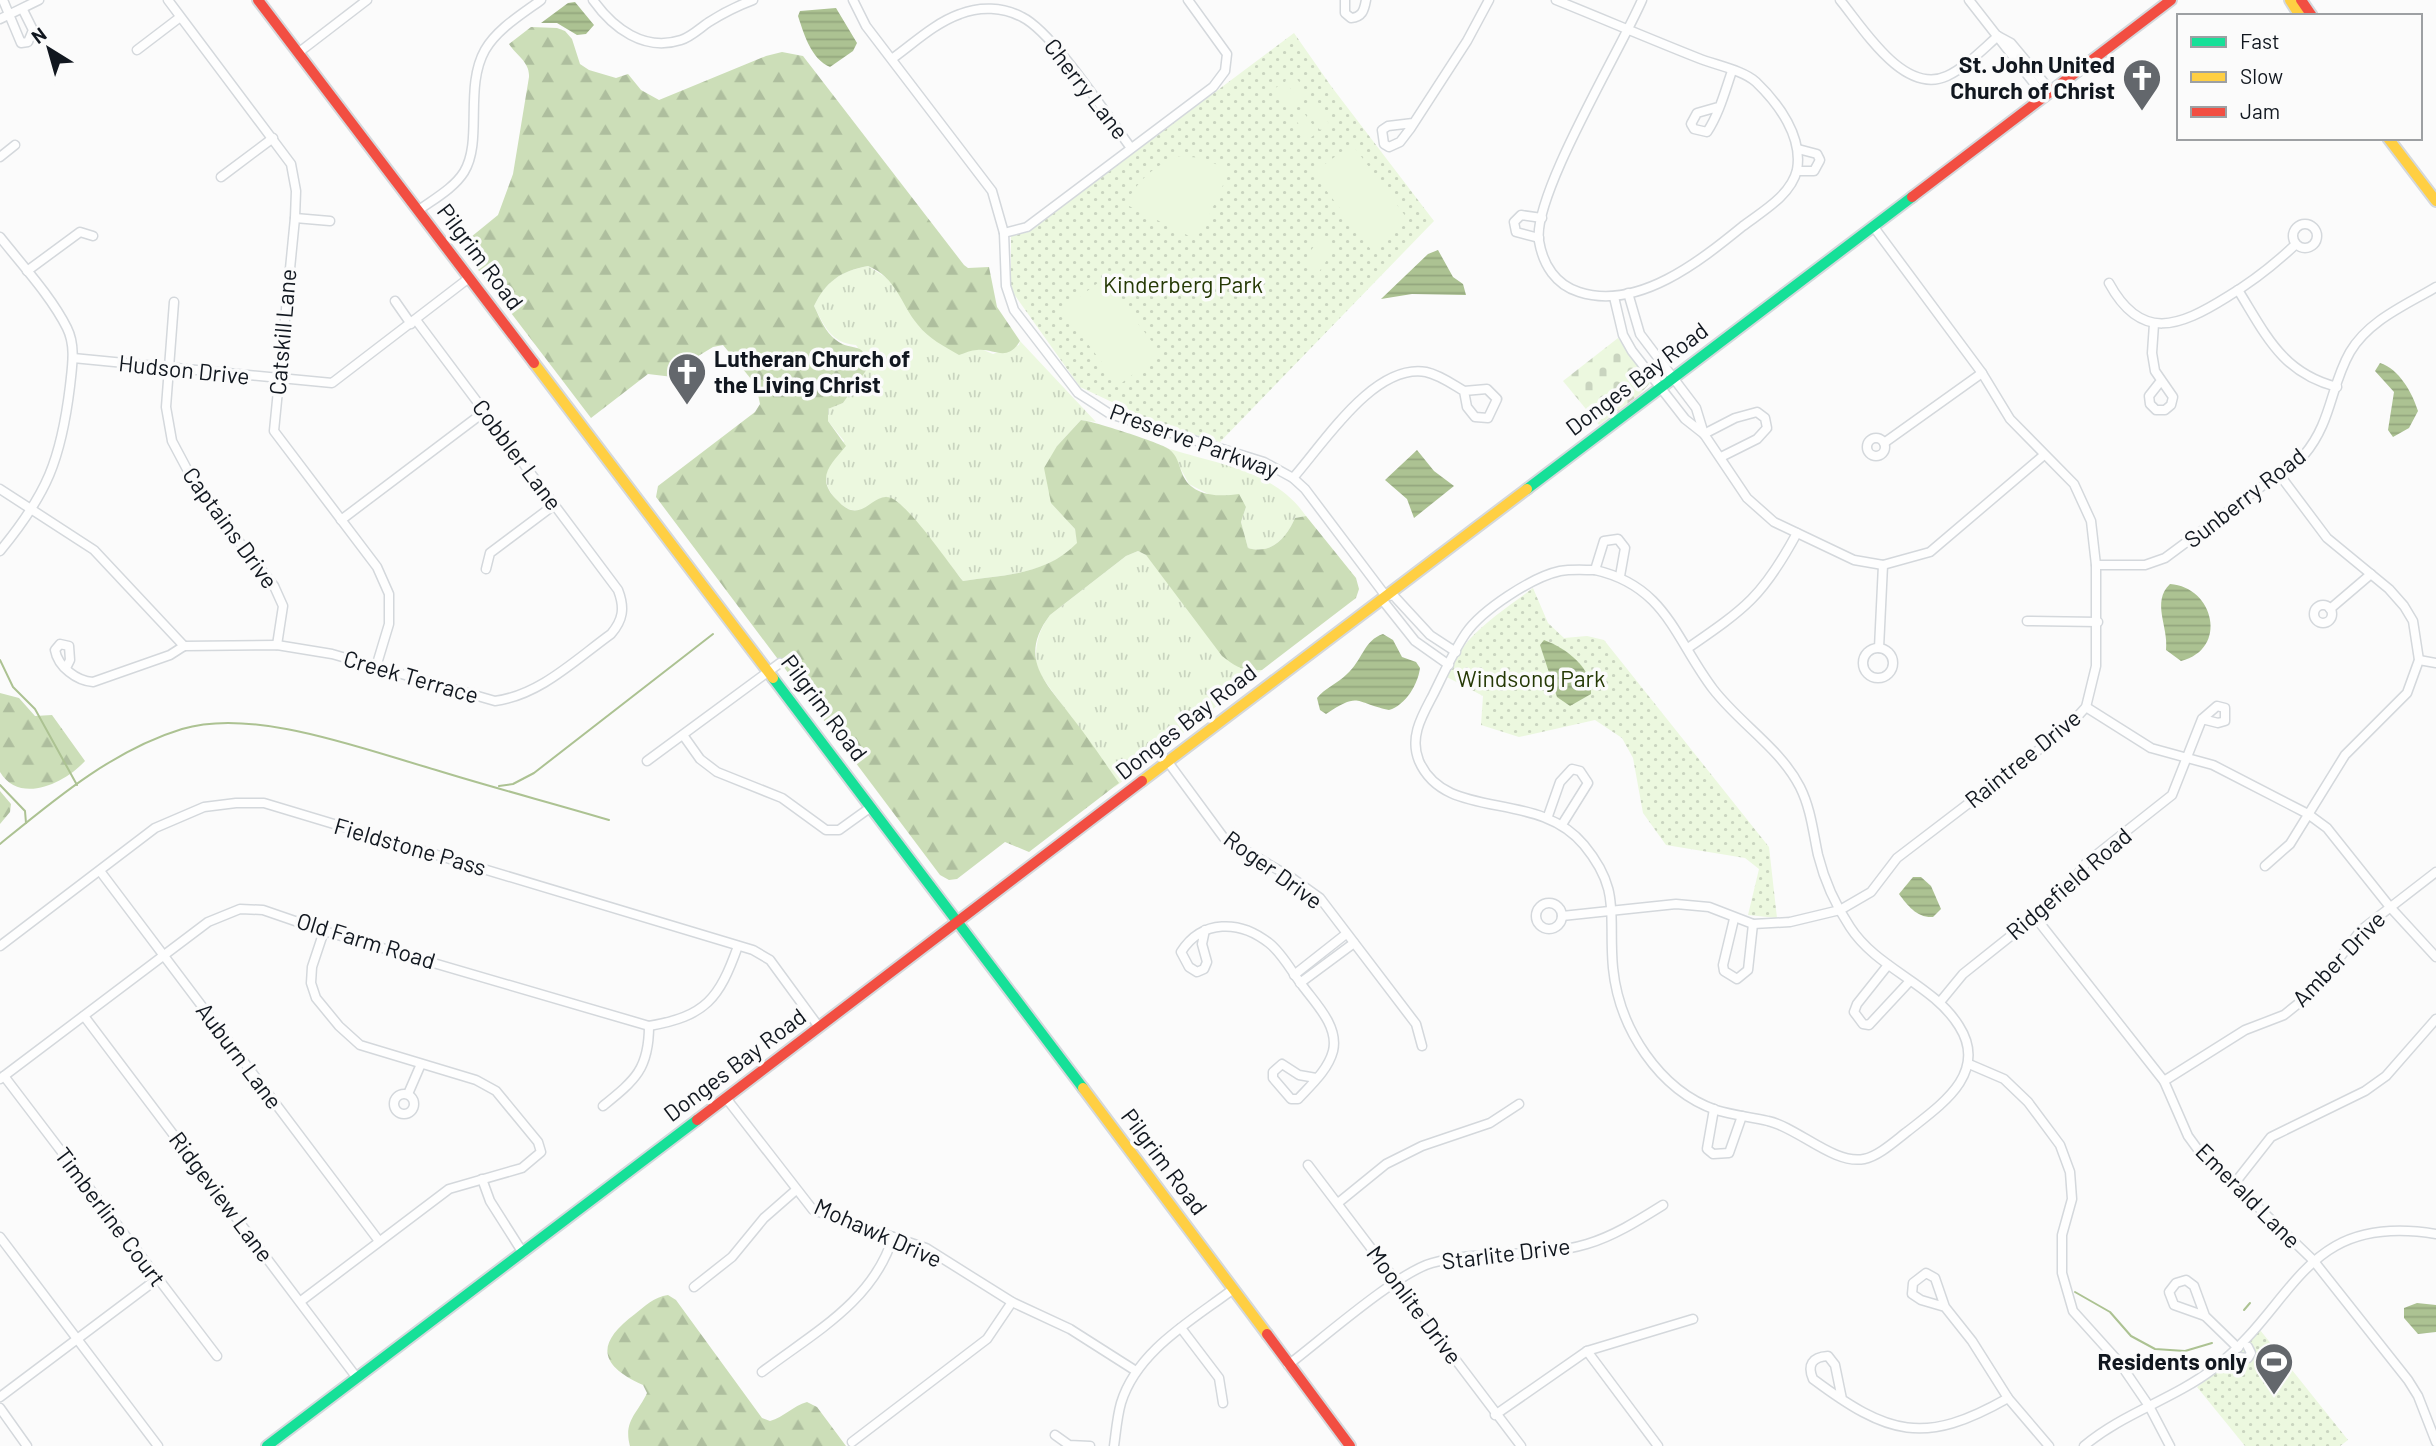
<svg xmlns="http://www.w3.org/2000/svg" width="2436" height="1446" font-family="Barlow,sans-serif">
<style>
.grass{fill:url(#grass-tufts)}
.forest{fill:url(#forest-firs)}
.cemetery{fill:url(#cemetery-stones)}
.park{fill:url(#park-dots)}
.pitch{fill:#ecf8df}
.water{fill:url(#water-rules)}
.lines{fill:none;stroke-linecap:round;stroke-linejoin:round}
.stream{stroke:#acc292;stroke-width:2}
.street-casing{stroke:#d4d8dc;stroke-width:11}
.fast-casing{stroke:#d4d8dc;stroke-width:14}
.slow-casing{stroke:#d4d8dc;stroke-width:14}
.jam-casing{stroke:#d4d8dc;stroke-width:14}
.street{stroke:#fefefe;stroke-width:8}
.fast{stroke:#16e098;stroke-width:10}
.slow{stroke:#ffcf43;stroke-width:10}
.jam{stroke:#f24e42;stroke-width:10}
.labels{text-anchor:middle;stroke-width:7;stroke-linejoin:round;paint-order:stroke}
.poi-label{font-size:23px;font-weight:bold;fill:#11171f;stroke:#fbfbfb;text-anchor:end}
.street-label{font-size:23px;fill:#11171f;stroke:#fbfbfb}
.park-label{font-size:23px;fill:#253905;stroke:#fbfbfb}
</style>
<defs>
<pattern id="grass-tufts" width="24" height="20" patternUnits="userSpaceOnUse" patternTransform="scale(1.75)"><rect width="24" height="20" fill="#ecf8df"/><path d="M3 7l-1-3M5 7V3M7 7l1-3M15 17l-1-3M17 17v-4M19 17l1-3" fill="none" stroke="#c9d4bf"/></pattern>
<pattern id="forest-firs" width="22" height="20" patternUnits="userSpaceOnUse" patternTransform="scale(1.75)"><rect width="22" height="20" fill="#ccdeb8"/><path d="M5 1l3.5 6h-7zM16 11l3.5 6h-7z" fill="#aebe9e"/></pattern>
<pattern id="cemetery-stones" width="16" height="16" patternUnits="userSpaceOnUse" patternTransform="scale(1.75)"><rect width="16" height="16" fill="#ecf8df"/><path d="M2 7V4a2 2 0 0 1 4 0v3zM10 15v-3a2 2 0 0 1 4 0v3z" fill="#c9d4bf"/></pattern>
<pattern id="park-dots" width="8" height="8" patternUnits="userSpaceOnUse" patternTransform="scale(1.75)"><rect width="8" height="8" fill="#ecf8df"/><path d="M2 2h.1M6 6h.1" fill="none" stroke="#c9d4bf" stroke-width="1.8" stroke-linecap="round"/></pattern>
<pattern id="water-rules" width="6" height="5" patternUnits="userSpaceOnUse" patternTransform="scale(1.75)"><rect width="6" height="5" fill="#acc292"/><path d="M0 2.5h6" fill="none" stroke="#93a67d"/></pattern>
</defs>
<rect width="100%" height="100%" fill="#fbfbfb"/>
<g class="grass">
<path d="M868,266L893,282L916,322L993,354L1019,345L1020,341L1096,422L1081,420L1057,446L1051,502L1075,529L1078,543C1046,575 1004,575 963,581L929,538L881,498C875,502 869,508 862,510C845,515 824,491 826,475C827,462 839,453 844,441L828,421V409L843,403L870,365L856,345C831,343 825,327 814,306C826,281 841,271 868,266Z"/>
<path d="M1170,449C1220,465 1274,470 1306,516L1295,518C1287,537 1272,555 1248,548L1241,522L1246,507L1214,497L1189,484Z"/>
<path d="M1138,551L1146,555L1250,671L1262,670L1114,788L1118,783L1037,670C1034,650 1037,632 1050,615L1126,556Z"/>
</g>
<g class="forest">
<path d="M531,27L557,28L565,31L572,39L580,64L589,70L616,78L628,74L641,90L659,100L766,56L782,52L803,56L964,265L968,268L989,267L997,307L1020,341C1007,363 994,348 977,350C971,350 965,353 959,355C944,346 929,339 918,325C900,303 897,278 868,266C840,271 826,282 814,306C820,318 825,332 836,340C853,353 861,339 870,365L843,403L828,409V421L846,446C832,463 816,476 834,497C839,502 844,508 851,510C867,514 876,492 891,498C910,506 949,564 963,581C1004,575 1046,575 1077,543L1075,529L1051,503L1044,468L1057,446L1081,420C1093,421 1161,443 1169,449C1177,455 1179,465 1182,473C1191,497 1219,497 1239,494L1246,507L1241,522L1248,548C1272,555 1287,537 1295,518L1306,516L1356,578L1359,589L1356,598L1262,670C1244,672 1236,667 1222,656L1146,555L1138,551L1126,556L1050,615C1016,660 1048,684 1074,720C1090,740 1104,762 1119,783L1029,852L1005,842L957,879L949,880L940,875L656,497L658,486L755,412L760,404L756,385L723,345L713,347L690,361V375L673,377L648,374L591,418L476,267L480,256L471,237L498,215L513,174L529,77C530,62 516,55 509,44Z"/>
<path d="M0,693L19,698L35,716L52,715L85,761C65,783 20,805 0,772Z"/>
<polygon points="0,791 11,804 10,812 0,824"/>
<path d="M668,1295L676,1300L762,1418L770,1421C784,1417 793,1406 807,1402L817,1407L846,1446H630C623,1421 638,1413 647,1393L643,1385C598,1365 596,1343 635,1314C645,1306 654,1297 668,1295Z"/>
</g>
<polygon class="cemetery" points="1618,338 1651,382 1639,395 1599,425 1563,381"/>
<g class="park">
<polygon points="1294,33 1331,86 1434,221 1220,442 1163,426 1080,387 1011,290 1011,236 1028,232"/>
<path d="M1533,588L1548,623L1564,638L1587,636L1604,640L1769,847L1777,918L1748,915L1759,869L1745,858L1666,845L1643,813L1633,758L1622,738L1595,720L1519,737L1481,725L1483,696L1443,675C1455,665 1459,651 1469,640C1487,620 1512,604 1533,588Z"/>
<polygon points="2260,1330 2348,1440 2340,1446 2245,1446 2197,1387 2235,1358"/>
</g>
<g class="pitch">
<polygon points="1294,75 1308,94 1299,101 1285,81"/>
<polygon points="1282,83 1296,103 1287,109 1273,90"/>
<polygon points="1315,104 1329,123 1320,130 1306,111"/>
<polygon points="1304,113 1318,132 1309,139 1295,119"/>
<polygon points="1352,144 1409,221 1372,251 1313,173"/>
<path d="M1180,156L1201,158L1230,170L1201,233L1189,236L1125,204C1138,180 1155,164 1180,156Z"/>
<polygon points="1320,237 1335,248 1319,272 1304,261"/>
<polygon points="1103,279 1161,353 1119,385 1062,310"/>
</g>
<g class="water">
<polygon points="575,2 594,25 586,34 577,35 557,23 541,23 568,3"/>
<path d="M836,8L857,43L853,51L830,67C811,59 804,34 798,16L800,11Z"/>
<polygon points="1438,250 1453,277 1463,284 1466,295 1412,294 1381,299 1428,254"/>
<path d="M2380,363C2399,369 2412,392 2418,411L2409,428L2393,437L2388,430L2394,392L2375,371Z"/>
<polygon points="1417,450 1434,471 1454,486 1414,518 1407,499 1385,480"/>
<path d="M2170,584C2214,587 2229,649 2181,661L2166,650C2169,627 2151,602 2170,584Z"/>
<path d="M1383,634L1393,640L1402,657L1416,662L1420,668C1418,684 1406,705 1389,710C1354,703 1361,691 1326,714L1320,710L1317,698C1325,688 1338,683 1347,674C1362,661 1364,640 1383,634Z"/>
<path d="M1544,640C1566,648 1593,668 1591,694L1570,706L1557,697L1540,645Z"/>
<path d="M1913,877H1921L1931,886L1941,909L1933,917C1917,918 1908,906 1899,894Z"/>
<polygon points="2417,1303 2436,1305 2436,1332 2418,1334 2404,1318 2404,1308"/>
</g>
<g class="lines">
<g class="stream">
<polyline points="0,660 13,687 35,709 77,785"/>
<polyline points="0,785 25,811 26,823"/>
<polyline points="499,786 513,784 534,773 713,634"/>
<path d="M0,844C55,799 113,750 182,729C254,707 366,750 436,770C494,788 552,803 609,820"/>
<polyline points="2075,1292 2110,1312 2131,1336 2155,1349 2185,1351 2212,1343"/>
<polyline points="2244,1310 2250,1303"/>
</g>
<g class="street-casing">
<g id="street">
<polyline points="3,0 21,43 28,42 33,30 23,10"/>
<polyline points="168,0 291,164 296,191 295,218 274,431 377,567 389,594 389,624 376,667"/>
<path d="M593,0C613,28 644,52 681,40C691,37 700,28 709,22C723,13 737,6 753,0"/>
<polyline points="853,0 866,26 992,191 1004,233 1006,286 1014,310 1078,393 1110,414 1264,462 1293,478 1305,489 1385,595"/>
<path d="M1345,0V13L1351,18C1362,17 1364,11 1366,0"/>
<path d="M1556,0C1603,19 1650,39 1698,58C1715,65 1743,70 1756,82C1779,104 1803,137 1797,170C1791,195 1763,211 1743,226C1700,261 1638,311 1579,292C1556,285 1543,265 1539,241C1532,196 1621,49 1642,0"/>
<path d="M1840,0C1863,28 1904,96 1947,76C1966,67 1983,49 1998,36"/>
<polyline points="1969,0 2044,96"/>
<polyline points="0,19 39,0"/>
<polyline points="1998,36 2011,43 2051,91"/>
<polyline points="137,50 179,18"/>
<polyline points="298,53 367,0"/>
<path d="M893,58C915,42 935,23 960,14C980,6 1003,7 1022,17C1053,32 1108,117 1131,148"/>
<path d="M1718,107L1697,113L1691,124L1694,129L1707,132C1719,114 1725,91 1732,71"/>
<polyline points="1413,123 1388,126 1382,130 1384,144 1389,147 1400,142 1410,129 1467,41 1489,0"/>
<polyline points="0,157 15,145"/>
<polyline points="1797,171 1814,171 1820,160 1817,154 1798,149"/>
<polyline points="221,177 273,138"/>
<path d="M419,210C434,199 454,188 464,172C483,141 464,87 485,50C497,29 522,14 541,0"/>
<polyline points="295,218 330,221"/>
<circle cx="2305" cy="236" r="12"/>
<polyline points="1004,233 1027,227 1213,87 1225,71 1227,54 1188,0"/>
<path d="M0,237C22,265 51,296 67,328C76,346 72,367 70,386C61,460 47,494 0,551"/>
<polyline points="1539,238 1516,232 1514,222 1521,215 1542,218"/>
<polyline points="27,271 80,232 93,236"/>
<path d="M2109,283C2141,342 2179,327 2227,297C2252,282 2275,264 2296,244"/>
<path d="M2238,290C2266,335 2282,373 2337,387"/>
<polyline points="1628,293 1640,334 1696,408 1704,434"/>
<polyline points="1614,297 1623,335 1632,351 1685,419 1704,434 1747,498 1774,522 1854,560 1883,565 1930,552 2044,455"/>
<polyline points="395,301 411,324"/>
<polyline points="174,302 166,407 172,441 197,488 274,586 283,606 277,645"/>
<polyline points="2154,324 2152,353 2155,371 2173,397 2171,405 2165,410 2156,410 2150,404 2149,396 2160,382"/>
<polyline points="73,358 332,383 469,278"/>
<polyline points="1704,434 1735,418 1757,412 1765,418 1767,428 1757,439 1721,457"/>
<circle cx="1876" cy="447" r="9"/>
<polyline points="1884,443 1982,373"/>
<path d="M1293,478C1324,443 1374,363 1426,372C1440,375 1452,384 1464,391L1467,407L1475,417L1488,418L1497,399L1487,389L1464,391"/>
<polyline points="0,489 94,550 184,646"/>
<polyline points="341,520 484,412"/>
<path d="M2096,565H2145L2165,558L2304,455C2332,422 2330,387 2350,352C2369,320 2406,305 2436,287"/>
<polyline points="486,569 490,553 554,505"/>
<path d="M1595,570C1666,586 1675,639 1713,689C1740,724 1780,748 1800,787C1811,809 1813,832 1818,855C1824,879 1836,906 1850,927C1877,969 1933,984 1959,1026C1989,1073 1941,1105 1908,1131C1896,1140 1879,1156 1864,1159C1834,1165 1797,1127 1768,1121C1751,1117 1732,1115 1716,1110C1659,1090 1619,1028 1613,968C1608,915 1622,891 1584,845C1537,788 1446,823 1419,761C1409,737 1422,716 1433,695C1443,675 1453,652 1466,633C1482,610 1532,577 1560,571C1571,569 1584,570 1595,570Z"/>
<polyline points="1595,570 1604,541 1618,539 1625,548 1620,576"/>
<polyline points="1385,595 1384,602 1415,641 1449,665"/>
<polyline points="1385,595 1394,596 1430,635 1456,652"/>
<circle cx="2323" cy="614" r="9"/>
<polyline points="2330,609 2371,574"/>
<polyline points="2027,621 2098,622"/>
<path d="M184,646L277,645L332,654L495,701C540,695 575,660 611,634C623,620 625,608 618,590L416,320"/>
<circle cx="1878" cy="663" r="15"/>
<path d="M1688,648C1746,608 1763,596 1797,533"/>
<polyline points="1879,648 1883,565"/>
<polyline points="2419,660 2436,663"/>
<path d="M66,668L70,660L69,646L60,644L55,650C58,667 77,681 93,682L170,655L184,646"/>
<polyline points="2086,707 2151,748 2213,765 2308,814 2327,828 2390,907 2436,957"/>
<polyline points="683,735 700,759 717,772 782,798 826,830 839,830 871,807"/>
<polyline points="647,761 780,663"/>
<polyline points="1168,762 1224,838 1292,878 1320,898 1416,1024 1422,1046"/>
<polyline points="1548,816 1560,782 1572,769 1580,771 1588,783 1563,823"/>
<polyline points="2265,866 2290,844 2345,755 2407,693 2419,660 2413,621 2404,606 2389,589 2327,538 2279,474"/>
<polyline points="100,871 379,1241"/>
<circle cx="1549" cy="916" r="13"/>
<polyline points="1562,916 1676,904 1709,907 1753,924 1790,922 1840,910 1871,892 1897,858 2066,729 2086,707 2096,666 2096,565 2091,521 2074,484 2010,419 1982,373 1873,226"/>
<polyline points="2035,917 2164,1081 2188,1136 2207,1162 2234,1184 2313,1260 2408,1380 2418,1396 2436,1442"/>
<polyline points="1734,919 1723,965 1724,971 1737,979 1748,970 1753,924"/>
<path d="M1205,930L1202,944L1207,962L1204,969L1197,972L1189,967L1181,952C1202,919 1240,920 1269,943C1282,953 1292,972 1302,985C1315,1003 1339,1026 1333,1051C1328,1070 1311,1085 1298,1099H1291L1273,1078V1072L1282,1064L1299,1075L1316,1078"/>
<polyline points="0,946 155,828 204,807 236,803 264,803 753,950 770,960 819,1027"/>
<polyline points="1888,965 1857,1004 1854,1012 1863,1024 1869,1025 1909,982"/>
<polyline points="1294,975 1346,934"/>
<polyline points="1300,983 1354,943"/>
<polyline points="1940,1002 1963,974 2062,895 2086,863 2172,795 2202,719 2217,706 2225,708 2225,721 2218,723 2202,719"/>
<polyline points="84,1016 357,1378"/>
<polyline points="1969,1064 2004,1079 2028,1102 2060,1145 2070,1172 2072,1199 2062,1235 2062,1273 2073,1311 2119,1362 2149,1406 2170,1446"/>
<polyline points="4,1076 217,1356"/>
<path d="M0,1079L208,922L240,909L263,910L324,931L649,1026C706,1016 719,999 738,946"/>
<polyline points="2164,1081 2245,1030 2284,1015 2314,991 2361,930 2436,872"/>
<circle cx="404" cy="1104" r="10"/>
<polyline points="408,1094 421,1064"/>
<polyline points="726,1098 813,1210 926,1248 1012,1302 1070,1329 1136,1371"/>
<path d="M603,1106C635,1080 649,1069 649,1026"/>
<polyline points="1714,1109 1707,1149 1713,1154 1729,1153 1742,1116"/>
<polyline points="1308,1165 1521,1446"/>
<polyline points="482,1179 490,1201 523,1253"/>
<polyline points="2234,1184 2271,1137 2365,1091 2386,1076 2436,1019"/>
<polyline points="1338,1203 1386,1164 1422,1146 1490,1123 1519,1104"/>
<polyline points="0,1237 158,1446"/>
<polyline points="694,1287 732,1257 764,1218 796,1190"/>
<polyline points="301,1301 449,1189 522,1168 541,1152 538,1142 496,1091 476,1080 360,1045 339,1026 316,998 311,983 312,967 324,931"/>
<polyline points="1945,1307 1921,1300 1912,1294 1913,1283 1926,1273 1935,1278 1945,1307 1972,1341 2008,1398 2049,1446"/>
<polyline points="2205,1316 2194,1286 2186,1280 2176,1283 2169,1292 2174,1305 2205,1316 2238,1348"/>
<polyline points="1181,1328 1219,1378 1223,1403"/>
<polyline points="1587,1351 1658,1446"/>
<polyline points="2239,1357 2248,1358 2251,1353 2248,1347"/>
<path d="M1288,1365C1321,1340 1398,1272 1432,1263C1482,1249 1537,1259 1587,1244C1614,1236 1639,1220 1663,1205"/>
<path d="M762,1372C813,1333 873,1302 893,1237"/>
<polyline points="0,1397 157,1279"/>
<path d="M1842,1399L1835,1365L1828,1356C1812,1357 1807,1365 1813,1379C1888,1435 1924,1446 2008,1398"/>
<polyline points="0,1408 27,1446"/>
<polyline points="1495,1415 1587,1351 1693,1319"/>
<polyline points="1055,1435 1069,1445 1090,1446"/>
<polyline points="852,1442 987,1339 1012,1302"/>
<path d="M1114,1446C1116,1432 1117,1417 1121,1403C1137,1351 1191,1321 1232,1290"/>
<path d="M2084,1446C2123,1413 2172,1400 2213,1369C2297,1305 2302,1212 2436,1234"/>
</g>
</g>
<g class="fast-casing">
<g id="fast">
<polyline points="1527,489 1912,197"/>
<polyline points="773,678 1083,1088"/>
<polyline points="267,1446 697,1120"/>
</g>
</g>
<g class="slow-casing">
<g id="slow">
<polyline points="2290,0 2300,16"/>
<polyline points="2388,138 2436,201"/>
<polyline points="534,363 773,678"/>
<polyline points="1142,781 1527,489"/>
<polyline points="1083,1088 1267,1334"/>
</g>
</g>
<g class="jam-casing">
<g id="jam">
<polyline points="258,0 534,363"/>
<polyline points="2301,0 2312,16"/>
<polyline points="1912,197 2171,0"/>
<polyline points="697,1120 1142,781"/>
<polyline points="1267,1334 1350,1446"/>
</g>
</g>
<use href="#street" class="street"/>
<use href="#fast" class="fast"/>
<use href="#slow" class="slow"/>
<use href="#jam" class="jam"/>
</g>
<defs>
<g id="church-pin" transform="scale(2.0125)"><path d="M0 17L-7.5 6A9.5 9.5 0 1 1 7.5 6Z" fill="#63676c" stroke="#fbfbfb"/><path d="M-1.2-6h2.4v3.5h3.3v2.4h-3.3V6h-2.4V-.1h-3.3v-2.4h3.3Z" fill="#fff"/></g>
<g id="stadium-pin" transform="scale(2.0125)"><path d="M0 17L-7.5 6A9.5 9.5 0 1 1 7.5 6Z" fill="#63676c" stroke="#fbfbfb"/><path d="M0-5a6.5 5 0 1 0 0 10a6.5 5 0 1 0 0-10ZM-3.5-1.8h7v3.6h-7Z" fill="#fff"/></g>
</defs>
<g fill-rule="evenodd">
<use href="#church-pin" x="2142" y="78"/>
<use href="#church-pin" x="687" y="372"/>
<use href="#stadium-pin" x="2274" y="1362"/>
</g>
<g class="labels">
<g class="poi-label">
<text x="2115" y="73">St. John United<tspan x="2115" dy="26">Church of Christ</tspan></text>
<text x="714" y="367" text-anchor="start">Lutheran Church of<tspan x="714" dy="26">the Living Christ</tspan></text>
<text x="2247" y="1370">Residents only</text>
</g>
<g class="street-label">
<text transform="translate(1086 89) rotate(52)" y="8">Cherry Lane</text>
<text transform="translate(480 257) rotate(53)" y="8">Pilgrim Road</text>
<text transform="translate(283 332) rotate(-85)" y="8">Catskill Lane</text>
<text transform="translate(184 370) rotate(6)" y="8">Hudson Drive</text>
<text transform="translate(1637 379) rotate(-37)" y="8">Donges Bay Road</text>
<text transform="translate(1194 441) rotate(20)" y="8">Preserve Parkway</text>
<text transform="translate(517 455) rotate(53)" y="8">Cobbler Lane</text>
<text transform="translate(2245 498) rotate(-38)" y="8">Sunberry Road</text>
<text transform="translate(230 528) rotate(54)" y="8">Captains Drive</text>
<text transform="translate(411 677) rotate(16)" y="8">Creek Terrace</text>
<text transform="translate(824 708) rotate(53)" y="8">Pilgrim Road</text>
<text transform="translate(1186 722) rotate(-38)" y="8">Donges Bay Road</text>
<text transform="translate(2023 759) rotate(-39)" y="8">Raintree Drive</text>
<text transform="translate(410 847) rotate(16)" y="8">Fieldstone Pass</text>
<text transform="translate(1273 870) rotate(36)" y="8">Roger Drive</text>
<text transform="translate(2069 884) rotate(-41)" y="8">Ridgefield Road</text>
<text transform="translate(366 941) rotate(17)" y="8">Old Farm Road</text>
<text transform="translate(2339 959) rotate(-46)" y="8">Amber Drive</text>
<text transform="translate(239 1056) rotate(53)" y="8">Auburn Lane</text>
<text transform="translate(735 1065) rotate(-37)" y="8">Donges Bay Road</text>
<text transform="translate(1164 1162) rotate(53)" y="8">Pilgrim Road</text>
<text transform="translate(2248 1196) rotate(45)" y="8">Emerald Lane</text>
<text transform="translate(221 1197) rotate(53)" y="8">Ridgeview Lane</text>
<text transform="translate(110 1217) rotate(53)" y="8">Timberline Court</text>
<text transform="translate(878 1233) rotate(24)" y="8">Mohawk Drive</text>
<text transform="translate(1506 1254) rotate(-7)" y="8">Starlite Drive</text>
<text transform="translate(1414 1305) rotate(53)" y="8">Moonlite Drive</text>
</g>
<g class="park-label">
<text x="1183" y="293">Kinderberg Park</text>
<text x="1531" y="687">Windsong Park</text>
</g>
</g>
<rect x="2177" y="14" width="245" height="126" fill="#fbfbfb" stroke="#9da0a3" stroke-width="2"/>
<rect x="2191" y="37" width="35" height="10" fill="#16e098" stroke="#9da0a3" stroke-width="2"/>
<text x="2240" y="49" font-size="21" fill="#11171f">Fast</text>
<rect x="2191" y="72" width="35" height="10" fill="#ffcf43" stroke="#9da0a3" stroke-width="2"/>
<text x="2240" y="84" font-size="21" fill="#11171f">Slow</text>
<rect x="2191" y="107" width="35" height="10" fill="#f24e42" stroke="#9da0a3" stroke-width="2"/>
<text x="2240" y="119" font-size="21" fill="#11171f">Jam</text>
<g transform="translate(49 49) rotate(323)" stroke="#fbfbfb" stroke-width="5" paint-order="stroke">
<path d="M0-5L12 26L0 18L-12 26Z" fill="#11171f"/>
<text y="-10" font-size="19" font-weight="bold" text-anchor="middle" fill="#11171f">N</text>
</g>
</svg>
